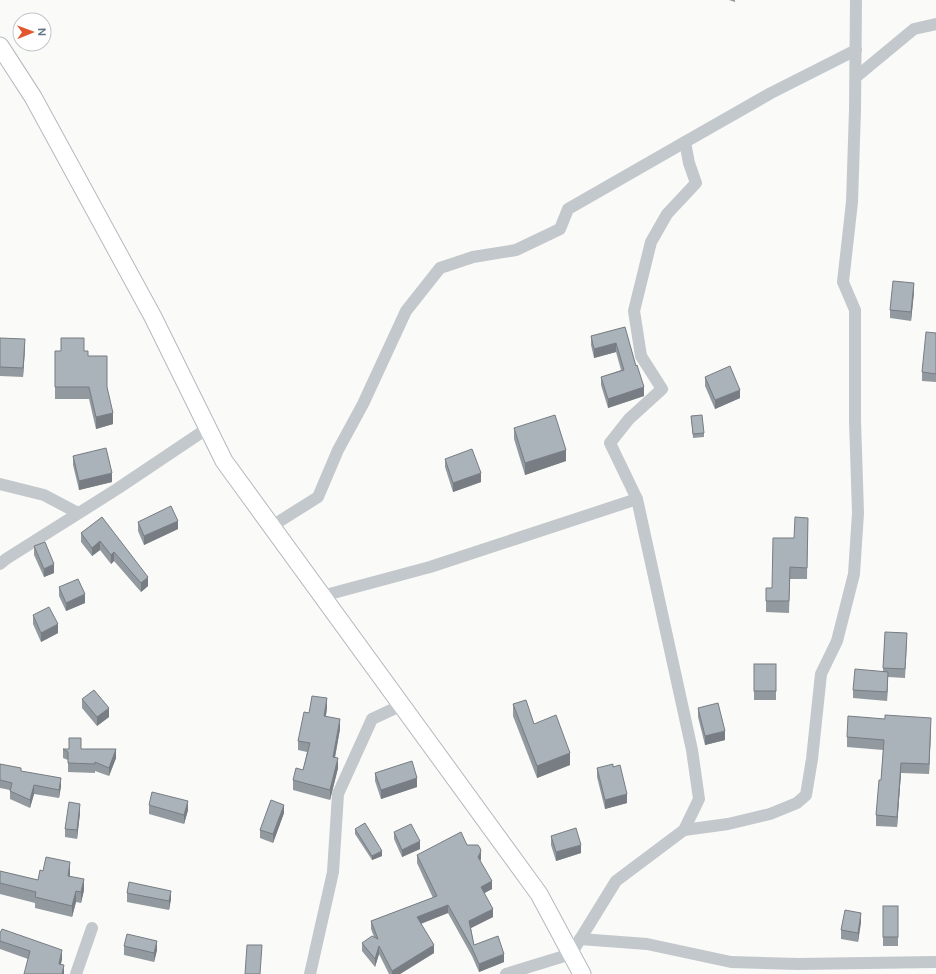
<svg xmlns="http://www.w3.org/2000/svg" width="936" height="974" font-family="'DM Sans',sans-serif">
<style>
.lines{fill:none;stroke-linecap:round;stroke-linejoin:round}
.secondary-casing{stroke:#b3babf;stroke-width:19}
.minor{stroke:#c3c8cc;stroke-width:12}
.secondary{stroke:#fff;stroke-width:17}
.wall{fill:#929a9f}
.shaded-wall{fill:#777d82}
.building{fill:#aab3b9;stroke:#777d82}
</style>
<rect width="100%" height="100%" fill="#fafaf8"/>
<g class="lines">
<g class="secondary-casing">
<polyline id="secondary" points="0,46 33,97 153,317 224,461 539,894 582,974"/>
</g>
<g class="minor">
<polyline points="856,77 914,29 936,24"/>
<polyline points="0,484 44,495 78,513"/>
<polyline points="272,526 318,497 338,450 363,404 406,311 440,268 473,257 516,250 560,229 568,209 685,142"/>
<polyline points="0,564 6,559 117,489 208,428"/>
<polyline points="322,596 430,567 637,499"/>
<polyline points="684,830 728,824 770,814 797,803 806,795 812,759 821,674 837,641 854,574 858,513 855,420 855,310 843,282 852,202 855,110 856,0"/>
<polyline points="580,939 647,944 731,962 798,964 936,962"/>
<polyline points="76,974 92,928"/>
<polyline points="310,974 333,872 338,794 372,719 402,705"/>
<polyline points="506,974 571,954 616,881 684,830 699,799 692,750 637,499 610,443 629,419 662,389 641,356 634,311 651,242 667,214 696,183 689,163 685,142 771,93 856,50"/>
</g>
<use href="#secondary" class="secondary"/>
</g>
<g class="wall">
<polygon points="729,0 735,0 735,2"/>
<polygon points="914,292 911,321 890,318 890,310"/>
<polygon points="625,327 644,396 608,408 601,385 601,377 621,370 616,352 594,358 591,345 591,336"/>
<polygon points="936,333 936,382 922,381 922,372"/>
<polygon points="0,338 25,348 23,377 0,376"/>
<polygon points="55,351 84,351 88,356 107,387 113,424 96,429 89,399 55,399"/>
<polygon points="705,377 740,398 715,409 705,386"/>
<polygon points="691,416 704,433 704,437 693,438"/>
<polygon points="514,428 566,461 525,475 514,439"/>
<polygon points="73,456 112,482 79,490 73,465"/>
<polygon points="445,459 481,482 453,492 445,467"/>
<polygon points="102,517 148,586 141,592 114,561 111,564 100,550 92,556 81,542 81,533"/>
<polygon points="808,518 807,579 790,579 789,613 766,612 766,601 794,538"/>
<polygon points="138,522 178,529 144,545 138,531"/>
<polygon points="34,546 54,573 44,577 34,555"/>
<polygon points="59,587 85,603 66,611 59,596"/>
<polygon points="33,615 58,633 41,642 33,624"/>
<polygon points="885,632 907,642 905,678 888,677 887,701 853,698 853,690 883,671"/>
<rect x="754" y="664" width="22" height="36"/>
<polygon points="82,699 109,717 97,726 82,708"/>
<polygon points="513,704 534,724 570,765 537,778 513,716"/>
<polygon points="327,708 326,716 340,729 335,758 338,768 330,800 293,790 293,780 303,770 307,752 298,750 298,741 309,713"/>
<polygon points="698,708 725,740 705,745 698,717"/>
<polygon points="931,728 929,774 901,773 897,827 876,826 876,815 881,780 883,750 847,747 847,737"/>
<polygon points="63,749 81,749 116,758 109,776 95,771 95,773 68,772 68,760 63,758"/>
<polygon points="0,764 21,771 61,786 59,798 34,794 30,808 10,799 10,790 0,788"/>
<polygon points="613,767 627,803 605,809 597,777 597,768"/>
<polygon points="375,773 417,787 381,799 375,781"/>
<polygon points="149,805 188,810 184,824 149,814"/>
<polygon points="80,813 77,839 65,837 65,829"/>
<polygon points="284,813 273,843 260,838 260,830"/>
<polygon points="355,829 382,856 372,860 355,834"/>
<polygon points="394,832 420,849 402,857 394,839"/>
<polygon points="551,836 581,853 556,861 551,845"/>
<polygon points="467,845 481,859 480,861 492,889 484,893 493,917 471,928 474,945 504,962 479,972 472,956 448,913 421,924 434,953 400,974 389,974 379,954 375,967 362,951 362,943 374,937 371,929 371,921 433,898 417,863 417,855"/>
<polygon points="0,871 38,880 70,873 70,876 84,890 81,903 76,902 72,917 35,908 35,903 0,894"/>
<polygon points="127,893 171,899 169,910 127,902"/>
<rect x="883" y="906" width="15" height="40"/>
<polygon points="861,922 858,942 841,939 841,930"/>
<polygon points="0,933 62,959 61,964 64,974 28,959 0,949"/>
<polygon points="124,946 157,950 154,962 124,955"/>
</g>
<g class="shaded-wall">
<polygon points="914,283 914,292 911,321 911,312"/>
<polygon points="25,339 25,348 23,377 23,368"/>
<polygon points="616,343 616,352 594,358 594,349"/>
<polygon points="644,387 644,396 608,408 608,399"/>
<polygon points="740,390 740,398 715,409 715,400"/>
<polygon points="113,413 113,424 96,429 96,417"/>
<polygon points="566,450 566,461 525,475 525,463"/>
<polygon points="112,473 112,482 79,490 79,481"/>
<polygon points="481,473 481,482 453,492 453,483"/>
<polygon points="178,521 178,529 144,545 144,536"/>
<polygon points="100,541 100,550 92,556 92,548"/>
<polygon points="114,552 114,561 111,564 111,555"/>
<polygon points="54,564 54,573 44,577 44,569"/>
<polygon points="148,577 148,586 141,592 141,583"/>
<polygon points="85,594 85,603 66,611 66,603"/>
<polygon points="58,624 58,633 41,642 41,633"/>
<polygon points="888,672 888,680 887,701 887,692"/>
<polygon points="327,698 327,708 324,726 324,716"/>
<polygon points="109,708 109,717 97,726 97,717"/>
<polygon points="931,718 931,728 929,774 929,764"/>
<polygon points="340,719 340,729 333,767 333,757"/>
<polygon points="725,731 725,740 705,745 705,736"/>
<polygon points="116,749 116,758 109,776 109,768"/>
<polygon points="570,753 570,765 537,778 537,766"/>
<polygon points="338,758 338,768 330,800 330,790"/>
<polygon points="901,763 901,773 897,827 897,817"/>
<polygon points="61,778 61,786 59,798 59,790"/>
<polygon points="417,778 417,787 381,799 381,790"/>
<polygon points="34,785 34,794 30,808 30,800"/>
<polygon points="627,794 627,803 605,809 605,800"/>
<polygon points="188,801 188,810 184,824 184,815"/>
<polygon points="80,804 80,813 77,839 77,830"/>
<polygon points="284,805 284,813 273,843 273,834"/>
<polygon points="420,841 420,849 402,857 402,850"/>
<polygon points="581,845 581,853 556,861 556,852"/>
<polygon points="382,851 382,856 372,860 372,856"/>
<polygon points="481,851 481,859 478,865 478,857"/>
<polygon points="70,862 70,873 68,887 68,876"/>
<polygon points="84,879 84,890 81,903 81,892"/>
<polygon points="492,881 492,889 481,895 481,887"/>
<polygon points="76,891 76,902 72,917 72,906"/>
<polygon points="171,891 171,899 169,910 169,901"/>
<polygon points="448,905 448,913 417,925 417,917"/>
<polygon points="493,909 493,917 469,929 469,921"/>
<polygon points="861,913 861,922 858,942 858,933"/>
<polygon points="157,941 157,950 154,962 154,953"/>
<polygon points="434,945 434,953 400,974 392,974 392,971"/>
<polygon points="379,946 379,954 375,967 375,959"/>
<polygon points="62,950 62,959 59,972 59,964"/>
<polygon points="504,954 504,962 479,972 479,964"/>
<polygon points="64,965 64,974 62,974"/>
</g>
<g class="building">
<polygon points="893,281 914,283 911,312 890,310"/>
<polygon points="625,327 636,366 637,365 644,387 608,399 601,377 624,370 616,343 594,349 591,336"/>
<polygon points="926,332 936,333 936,374 922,372"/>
<polygon points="0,338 25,339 23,368 0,367"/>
<polygon points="61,338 84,338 84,351 88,351 88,356 107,356 107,387 113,413 96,417 89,387 55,387 55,351 61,351"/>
<polygon points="730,366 740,390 715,400 705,377"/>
<polygon points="555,415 566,450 525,463 514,428"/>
<polygon points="702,415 704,433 693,434 691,416"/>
<polygon points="106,448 112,473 79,481 73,456"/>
<polygon points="472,449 481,473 453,483 445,459"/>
<polygon points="171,506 178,521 144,536 138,522"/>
<polygon points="102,517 148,577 141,583 114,552 111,555 100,541 92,548 81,533"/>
<polygon points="795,517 808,518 807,568 790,567 789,601 766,601 766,588 772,588 773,538 794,538"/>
<polygon points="45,542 54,564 44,569 34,546"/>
<polygon points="78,579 85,594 66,603 59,587"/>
<polygon points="49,607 58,624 41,633 33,615"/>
<polygon points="885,632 907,633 905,669 883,668"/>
<rect x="754" y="664" width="22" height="27"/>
<polygon points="855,669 888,672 887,692 853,690"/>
<polygon points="94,690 109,708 97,717 82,699"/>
<polygon points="312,696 327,698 324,716 340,719 333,757 338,758 330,790 293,780 296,768 303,770 310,743 298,741 304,712 309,713"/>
<polygon points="526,700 534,724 556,715 570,753 537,766 513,704"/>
<polygon points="718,703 725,731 705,736 698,708"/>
<polygon points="885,715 931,718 929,764 901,763 897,817 876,815 879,780 881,780 884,740 847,737 848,716 885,719"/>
<polygon points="69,738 81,738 81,749 116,749 109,768 95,762 95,764 68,763 68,752 63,749 69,749"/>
<polygon points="412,761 417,778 381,790 375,773"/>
<polygon points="0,764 21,768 21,771 61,778 59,790 34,785 30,800 10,791 12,783 0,780"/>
<polygon points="613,764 613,767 620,765 627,794 605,800 597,768"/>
<polygon points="152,792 188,801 184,815 149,805"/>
<polygon points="271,800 284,805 273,834 260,830"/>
<polygon points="69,802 80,804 77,830 65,829"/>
<polygon points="365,823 382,851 372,856 355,829"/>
<polygon points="411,824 420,841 402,850 394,832"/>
<polygon points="576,828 581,845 556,852 551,836"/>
<polygon points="461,832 467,845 478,845 480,848 481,851 478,857 492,881 481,887 493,909 469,921 474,945 498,936 504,954 479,964 472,948 448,905 417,917 434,945 392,971 379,946 375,959 362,943 372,936 378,939 371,921 437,896 417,855"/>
<polygon points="46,857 70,862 68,876 84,879 81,892 76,891 72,906 35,897 36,892 0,883 0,871 38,880 40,870 43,871"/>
<polygon points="129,882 171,891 169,901 127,893"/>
<rect x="883" y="906" width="15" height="31"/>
<polygon points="845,910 861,913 858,933 841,930"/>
<polygon points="2,929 62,950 59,964 64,965 62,974 24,974 30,951 0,941 0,933"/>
<polygon points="127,934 157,941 154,953 124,946"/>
<polygon points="247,945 262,945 260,974 245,974"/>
</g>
<g transform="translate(32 32) rotate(89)"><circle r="19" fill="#ffffff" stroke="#c1c8cd"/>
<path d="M0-3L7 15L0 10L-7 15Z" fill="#e4572e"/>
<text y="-6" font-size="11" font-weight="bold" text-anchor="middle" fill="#657683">N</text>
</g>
</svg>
